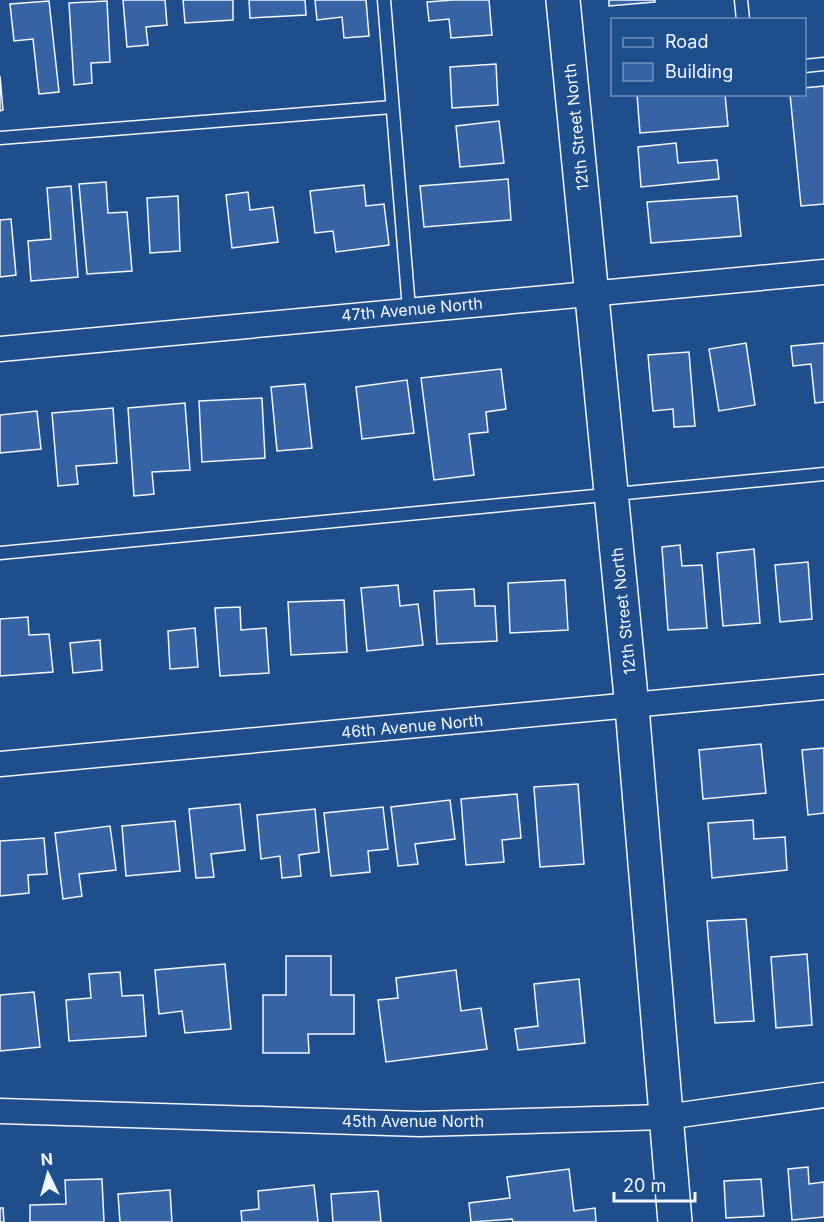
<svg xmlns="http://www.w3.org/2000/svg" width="824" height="1222" font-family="Inter,sans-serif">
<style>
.building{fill:#3563a3;stroke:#f2f6ff;stroke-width:1.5}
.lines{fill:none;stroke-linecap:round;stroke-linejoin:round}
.lane-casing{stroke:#f2f6ff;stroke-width:15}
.street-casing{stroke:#f2f6ff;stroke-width:27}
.secondary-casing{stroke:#f2f6ff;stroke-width:36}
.lane{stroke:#1f4e8c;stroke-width:12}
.street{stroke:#1f4e8c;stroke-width:24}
.secondary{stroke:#1f4e8c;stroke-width:33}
.labels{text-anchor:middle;stroke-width:4.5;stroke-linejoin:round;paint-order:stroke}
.street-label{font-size:16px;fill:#f2f6ff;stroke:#1f4e8c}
</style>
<rect width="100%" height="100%" fill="#1f4e8c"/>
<g class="building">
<polygon points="123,0 165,0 167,25 146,27 148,45 127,47"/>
<polygon points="183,0 233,0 233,20 185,23"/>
<polygon points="249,0 305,0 306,15 250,18"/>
<polygon points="315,0 366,0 369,36 344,38 342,17 317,20"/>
<polygon points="453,0 489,0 492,35 451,38 449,19 429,21 427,2"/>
<polygon points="609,0 655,0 655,2 609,6"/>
<polygon points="49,1 59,92 39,94 33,39 14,41 10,4"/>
<polygon points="107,1 110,62 91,63 92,83 74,85 69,3"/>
<polygon points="496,64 498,105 452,108 450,67"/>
<polygon points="0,76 3,110 0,111"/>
<polygon points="824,86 824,204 801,206 790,94 804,94 804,88"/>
<polygon points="725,94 728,126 640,133 637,94"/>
<polygon points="499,121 504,163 460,167 456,126"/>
<polygon points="676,143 678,163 717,160 719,179 641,187 638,147"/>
<polygon points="508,179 511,220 424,227 420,186"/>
<polygon points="106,182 108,213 127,212 132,271 87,274 79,184"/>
<polygon points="364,185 366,206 384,204 389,245 336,252 333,231 315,233 310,191"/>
<polygon points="71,186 78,277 31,281 28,241 51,239 47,188"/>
<polygon points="248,192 250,210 273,207 278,242 232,248 226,195"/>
<polygon points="178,196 180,251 150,253 147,198"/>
<polygon points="737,196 741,236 651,243 647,202"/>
<polygon points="11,219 16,275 0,277 0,220"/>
<polygon points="746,343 755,405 719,411 709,349"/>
<polygon points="824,343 824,402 815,403 811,364 793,366 791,346"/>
<polygon points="689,352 695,426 674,427 673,409 653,411 648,355"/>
<polygon points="501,369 506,409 486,412 488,432 469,434 474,475 434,480 421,378"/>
<polygon points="407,380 414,433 362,439 356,387"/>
<polygon points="305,384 312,448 277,451 271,387"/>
<polygon points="262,398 265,458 202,462 199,401"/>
<polygon points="185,403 190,470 152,472 154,494 134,496 128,408"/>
<polygon points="113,408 117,463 76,466 78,484 58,486 52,413"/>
<polygon points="37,411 41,449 0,453 0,415"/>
<polygon points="680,545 682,566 702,565 707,628 668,630 662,547"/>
<polygon points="754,549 760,623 723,626 717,553"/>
<polygon points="808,562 812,619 780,622 775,565"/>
<polygon points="565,580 568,630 510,633 508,583"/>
<polygon points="398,585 400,606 418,604 423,645 367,651 361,588"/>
<polygon points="474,589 475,606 495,606 497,641 437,644 434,591"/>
<polygon points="344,600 347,652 291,655 288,602"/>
<polygon points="240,607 241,630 266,628 269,673 220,676 215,608"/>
<polygon points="28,617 29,635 49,634 53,672 0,676 0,619"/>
<polygon points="195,628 198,667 170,669 168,631"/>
<polygon points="100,640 102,670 73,673 70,643"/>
<polygon points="761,744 766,793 703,799 699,750"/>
<polygon points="824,748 824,813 808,815 802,750"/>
<polygon points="578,784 584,864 540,867 534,787"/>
<polygon points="517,794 521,838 502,840 504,862 466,865 461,799"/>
<polygon points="450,800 455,839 415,844 418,864 398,866 391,807"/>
<polygon points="240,804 245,850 211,854 214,877 196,878 189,809"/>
<polygon points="383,807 388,849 368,851 370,872 331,876 324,813"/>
<polygon points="315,809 319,852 299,855 301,876 282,878 280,856 261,859 257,815"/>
<polygon points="753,820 754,839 785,837 787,870 712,878 708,823"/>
<polygon points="175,821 180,871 126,876 122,826"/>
<polygon points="110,826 116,870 79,874 82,896 63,899 55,833"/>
<polygon points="44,838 47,874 28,875 29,893 0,896 0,841"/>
<polygon points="746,919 754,1021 715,1023 707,921"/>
<polygon points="807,954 812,1025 776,1028 771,957"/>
<polygon points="286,956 331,956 331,995 354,995 354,1034 308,1034 309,1053 263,1053 263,995 286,995"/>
<polygon points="225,964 231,1029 185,1033 182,1011 159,1014 155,970"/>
<polygon points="456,970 461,1011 481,1008 487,1049 386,1062 378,1000 398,998 396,978"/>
<polygon points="120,972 122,996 143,995 146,1036 69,1041 66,1000 91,998 89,974"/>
<polygon points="579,979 585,1043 518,1050 515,1029 538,1026 534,984"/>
<polygon points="34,992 40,1047 0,1051 0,995"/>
<polygon points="808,1167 809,1184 824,1182 824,1217 792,1220 788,1169"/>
<polygon points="569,1169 574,1211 595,1208 596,1222 513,1222 512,1219 471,1222 469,1203 510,1198 507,1177"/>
<polygon points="102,1179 104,1222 30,1222 30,1205 66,1204 65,1180"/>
<polygon points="761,1179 764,1216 726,1218 724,1181"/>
<polygon points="314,1185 318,1222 242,1222 241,1211 259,1209 258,1191"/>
<polygon points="170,1190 172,1222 120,1222 118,1194"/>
<polygon points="378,1191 381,1222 333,1222 331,1194"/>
<polygon points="0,1208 3,1208 4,1222 0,1222"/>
</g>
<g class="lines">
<g class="lane-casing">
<g id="lane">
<polyline points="384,0 409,309"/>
<polyline points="741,0 743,20"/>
<polyline points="804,66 824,64"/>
<polyline points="0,138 392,107"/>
<polyline points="0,553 824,474"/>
</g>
</g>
<g class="street-casing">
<g id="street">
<polyline points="0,349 824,272"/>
<polyline points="0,764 824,687"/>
<polyline points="0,1111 420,1124 665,1117 824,1095"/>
</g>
</g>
<g class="secondary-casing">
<polyline id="secondary" points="563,0 632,707 675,1222"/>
</g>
<use href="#lane" class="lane"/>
<use href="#street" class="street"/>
<use href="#secondary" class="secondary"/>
</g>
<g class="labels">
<g class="street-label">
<text transform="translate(576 127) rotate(-96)" y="6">12th Street North</text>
<text transform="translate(412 309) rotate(-5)" y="6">47th Avenue North</text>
<text transform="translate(623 611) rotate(-96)" y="6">12th Street North</text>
<text transform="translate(412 726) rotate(-5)" y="6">46th Avenue North</text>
<text x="413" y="1127">45th Avenue North</text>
</g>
</g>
<rect x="611" y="18" width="195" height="78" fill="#1f4e8c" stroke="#7391ba" stroke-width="1.5"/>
<rect x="623" y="38" width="30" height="9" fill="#1f4e8c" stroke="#7391ba" stroke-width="1.5"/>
<text x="665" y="48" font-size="18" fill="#f2f6ff">Road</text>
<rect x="623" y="63" width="30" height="18" fill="#3563a3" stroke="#7391ba" stroke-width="1.5"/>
<text x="665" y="78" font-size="18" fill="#f2f6ff">Building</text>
<g transform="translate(48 1174) rotate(355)" stroke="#1f4e8c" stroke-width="4.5" paint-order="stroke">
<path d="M0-4.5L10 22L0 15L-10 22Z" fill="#f2f6ff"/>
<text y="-9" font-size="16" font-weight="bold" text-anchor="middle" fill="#f2f6ff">N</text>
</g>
<path d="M614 1192v9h81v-9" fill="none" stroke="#f2f6ff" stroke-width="3"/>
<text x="623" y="1192" font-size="18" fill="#f2f6ff" stroke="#1f4e8c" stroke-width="4.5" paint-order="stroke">20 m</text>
</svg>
